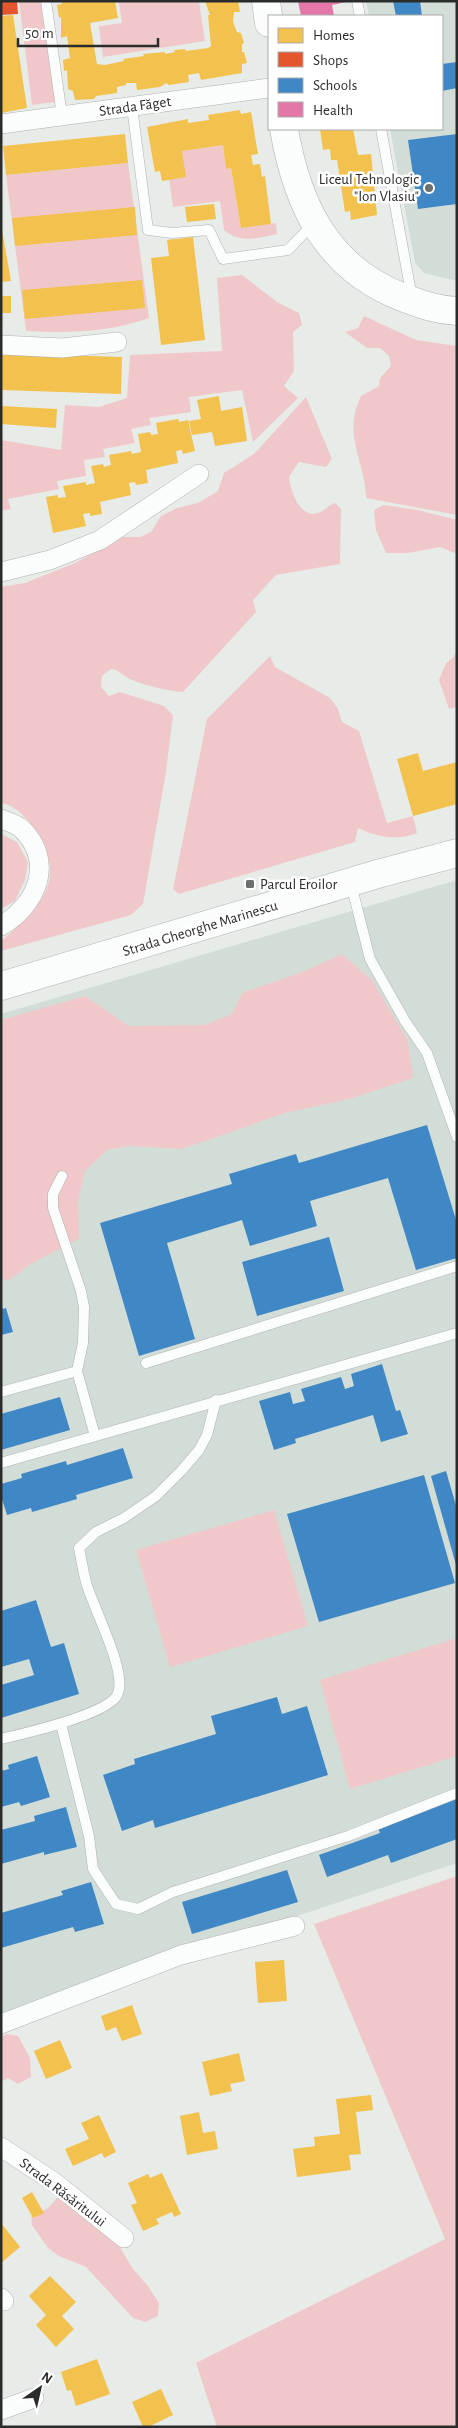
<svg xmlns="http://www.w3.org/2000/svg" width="458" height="2428" font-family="'Alegreya Sans',sans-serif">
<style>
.built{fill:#d3ddd7}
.green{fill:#f1c8ca}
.homes{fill:#f2c14e}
.shops{fill:#e4572e}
.schools{fill:#3f88c5}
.health{fill:#e377a8}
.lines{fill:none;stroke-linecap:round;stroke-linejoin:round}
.service-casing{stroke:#aeb2b0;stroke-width:11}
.minor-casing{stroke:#aeb2b0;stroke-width:20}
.secondary-casing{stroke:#aeb2b0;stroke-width:29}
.service{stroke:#fbfcfc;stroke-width:10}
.minor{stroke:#fbfcfc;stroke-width:19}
.secondary{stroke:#fbfcfc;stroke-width:28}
.poi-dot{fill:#6c6f6e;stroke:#fff;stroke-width:2}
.labels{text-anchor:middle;stroke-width:5;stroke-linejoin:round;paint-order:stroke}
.street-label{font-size:15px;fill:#2a2c2b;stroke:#fff}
.poi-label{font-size:15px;fill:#2a2c2b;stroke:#fff;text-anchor:end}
</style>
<rect width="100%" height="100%" fill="#e7ece9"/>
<g class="built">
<polygon points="366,1 457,1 457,281 424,273 415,263 390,129 442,129 442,16 369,16"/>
<polygon points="457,880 457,1863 1,2014 1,1014"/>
</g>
<g class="green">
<polygon points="19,1 51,1 53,10 42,11 55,102 32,105"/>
<polygon points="119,1 199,1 205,41 103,57 99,26 122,23"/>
<path d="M223,145L226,169L231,168L241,228L276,223L277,234C257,238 241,244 224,230L220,201L173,207L169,179L182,151Z"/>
<path d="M128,163L149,318C107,333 69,333 26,331L6,175Z"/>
<polygon points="242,275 277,302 299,313 302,325 293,332 294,371 284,386 298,398 253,442 242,390 189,397 191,412 149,418 151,425 131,429 135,443 103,449 105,457 84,460 86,476 57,481 59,489 8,499 11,509 1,511 1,440 61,450 65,405 99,407 127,398 130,355 222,351 217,278"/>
<path d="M364,316L416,340L457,346V515L366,498C365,460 342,435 361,396L379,386L380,378L391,366L389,356L380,348H367L345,332L358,328Z"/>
<path d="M306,397L332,459L326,467L299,462L289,477C291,491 300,523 322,511C327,508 329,505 335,503L341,509L340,564L276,575L253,600L256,612L183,692C169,691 141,685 128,678C121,674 120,670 111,669L102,676L101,687L109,696L120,692L164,706L173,715L166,772L143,904L131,915L1,951V941C38,909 69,881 36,832C28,819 17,806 1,803V587L25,583L75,563L122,537H140L151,532L161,516L177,508L198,503L218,491L224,473L254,454Z"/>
<polygon points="384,505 418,510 457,520 457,554 440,547 408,553 386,553 376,530 374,510"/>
<polygon points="457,649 457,707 449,709 439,680 446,663 453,658"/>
<path d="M270,656L275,667L330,698L338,709L342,722L359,731L387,823L413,816L417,833C399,841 376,837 358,828L355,842L179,894L173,889L207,719Z"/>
<polygon points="1,834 17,842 28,862 25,880 15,901 1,909"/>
<polygon points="342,954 372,980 408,1041 413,1078 349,1099 285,1113 182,1149 128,1146 107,1150 85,1171 78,1203 79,1239 29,1265 8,1281 1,1278 1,1020 85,996 129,1026 205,1025 232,1014 242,993 305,971"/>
<polygon points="274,1510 308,1626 170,1667 136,1550"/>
<polygon points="457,1638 457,1756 350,1789 320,1680"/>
<polygon points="457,1876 457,2427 217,2427 196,2363 445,2239 314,1924"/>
<polygon points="7,2034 18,2036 30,2058 31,2077 18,2084 8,2078 1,2082 1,2037"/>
<polygon points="58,2197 115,2239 133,2269 148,2286 159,2303 158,2316 145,2322 133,2318 86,2267 59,2256 48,2248 32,2225 31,2217 48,2208"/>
</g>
<g class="homes">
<polygon points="61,1 115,1 118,18 90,23 97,64 105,65 124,61 123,59 144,56 143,54 165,52 165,54 175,52 174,50 185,49 186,51 208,48 211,46 208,15 210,15 205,1 238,1 240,12 234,12 233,22 237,32 241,33 244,43 242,44 242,52 244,52 247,63 242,64 242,73 201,80 199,73 188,75 189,82 169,85 166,83 160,87 137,90 136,83 126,83 126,85 117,87 117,93 96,96 94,99 75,100 73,91 68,89 67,70 64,71 63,60 70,58 67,36 61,38 61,17 59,18 57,5 62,4"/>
<polygon points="13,15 27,108 1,113 1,16"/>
<polygon points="240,110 241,114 251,112 258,154 251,155 253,165 260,164 262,177 265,176 271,224 241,228 231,168 226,169 223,145 182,151 186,177 162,181 160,171 155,172 147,127 188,119 188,123 209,120 208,115"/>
<polygon points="320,129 353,129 358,155 371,154 377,215 351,220 350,211 345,212 337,160 331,160 330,149 323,150"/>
<polygon points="125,134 128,163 6,175 3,146"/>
<polygon points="214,204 216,219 187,222 185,207"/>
<polygon points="135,207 137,235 15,246 12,218"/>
<polygon points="1,224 11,281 1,282"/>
<polygon points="193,237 205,340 161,345 151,258 169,256 167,240"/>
<polygon points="142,280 145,308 25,319 22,290"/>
<rect x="1" y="296" width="10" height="17"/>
<polygon points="1,353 122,357 121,394 1,390"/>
<polygon points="219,396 221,411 242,407 247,441 215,446 212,432 192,435 189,421 201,419 197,400"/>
<polygon points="1,406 57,409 56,428 1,424"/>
<polygon points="178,419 179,422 188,420 195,451 183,454 182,450 176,451 178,463 146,470 148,483 136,485 135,482 129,483 131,495 100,502 102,514 90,516 90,513 83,514 86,526 53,533 46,497 58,495 58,498 66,497 63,486 86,482 86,485 95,483 91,466 103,464 104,467 111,465 109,455 131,451 132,454 141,452 138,434 150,432 151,435 158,434 156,423"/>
<polygon points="418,753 423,771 457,762 457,804 413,816 397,759"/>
<polygon points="284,1960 287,2001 258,2003 255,1962"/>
<polygon points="132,2005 142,2034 122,2041 116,2027 106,2031 101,2016"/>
<polygon points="60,2040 72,2068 46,2079 34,2051"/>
<polygon points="239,2053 245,2081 230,2084 232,2091 210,2096 202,2062"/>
<polygon points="371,2095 373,2110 356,2112 361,2154 349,2155 351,2170 297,2177 293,2149 315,2146 314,2137 340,2134 336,2099"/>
<polygon points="199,2112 203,2133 215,2131 218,2149 187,2155 180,2116"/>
<polygon points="99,2115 116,2152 104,2158 102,2153 73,2166 65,2149 89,2139 81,2123"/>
<polygon points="162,2173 181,2214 174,2217 172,2212 156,2219 159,2224 143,2231 131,2205 137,2203 128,2183 148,2174 150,2178"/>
<polygon points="32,2192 44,2213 33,2218 22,2198"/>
<polygon points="1,2223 20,2247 1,2263"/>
<polygon points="50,2276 76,2302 62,2316 74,2329 56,2347 36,2325 46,2315 29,2296"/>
<polygon points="97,2359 110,2394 76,2406 71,2390 67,2391 61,2372"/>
<polygon points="161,2389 173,2415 148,2427 143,2427 132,2402"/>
</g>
<polygon class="shops" points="1,1 17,1 18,14 1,15"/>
<g class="schools">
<polygon points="393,1 420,1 422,16 396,16"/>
<polygon points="457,62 457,88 442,91 442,64"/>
<polygon points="457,134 457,204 418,209 408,140"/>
<polygon points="427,1125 457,1223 457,1258 416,1270 388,1178 310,1201 317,1226 250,1246 242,1220 167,1243 195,1339 139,1356 100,1223 232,1184 229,1174 296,1154 299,1163"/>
<polygon points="329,1237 344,1291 257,1316 242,1262"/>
<polygon points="1,1305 3,1309 6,1308 13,1332 1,1335"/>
<polygon points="382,1364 396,1411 400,1410 408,1434 381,1442 373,1415 295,1439 296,1443 274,1450 259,1401 290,1392 293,1404 305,1401 301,1389 341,1377 345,1389 354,1386 351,1374"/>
<polygon points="60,1397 70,1430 1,1450 1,1414"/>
<polygon points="123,1448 133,1478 76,1495 77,1499 32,1512 31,1508 7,1515 1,1496 1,1484 22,1478 21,1474 66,1461 67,1465"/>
<polygon points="446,1471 457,1509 456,1565 431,1476"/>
<polygon points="424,1475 455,1583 319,1622 287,1514"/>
<polygon points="36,1600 51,1647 64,1643 79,1694 1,1718 1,1685 34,1675 29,1659 1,1667 1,1611"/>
<polygon points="277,1697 282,1714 307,1706 328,1775 155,1828 153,1820 122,1831 103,1775 135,1764 134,1759 216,1734 211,1716"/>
<polygon points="37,1756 50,1797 21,1806 19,1802 1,1807 1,1771 9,1769 8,1765"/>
<polygon points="457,1799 457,1839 391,1863 388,1855 327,1877 319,1855 380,1833 378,1828"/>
<polygon points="66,1807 77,1847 44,1855 44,1852 1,1864 1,1830 35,1821 34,1816"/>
<polygon points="287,1870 298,1902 192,1934 182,1902"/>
<polygon points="91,1882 104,1924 75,1932 73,1927 1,1948 1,1913 63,1895 61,1891"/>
</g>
<polygon class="health" points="298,1 346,1 346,2 332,5 334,16 301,16"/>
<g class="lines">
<g class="service-casing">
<g id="service">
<polyline points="46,1 62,116"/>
<polyline points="357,1 360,16"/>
<polyline points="132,107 148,230 172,233 209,230 223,259 288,250 314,223"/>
<polyline points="381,129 412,298"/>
<polyline points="351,884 370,959 405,1021 427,1053 457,1137"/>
<polyline points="62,1176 53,1194 53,1208 81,1291 84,1307 83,1343 77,1371 95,1436"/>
<polyline points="146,1363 457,1266"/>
<polyline points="1,1392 77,1371"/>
<polyline points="1,1463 457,1333"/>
<polyline points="61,1724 89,1836 93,1869 116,1904 138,1909 173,1892 348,1836 457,1793"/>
<path d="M1,1739C26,1733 101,1716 116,1697C131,1677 92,1606 86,1582C83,1570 81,1559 79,1548L96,1532L124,1518L156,1496L182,1470L199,1450L207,1435L216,1400"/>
</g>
</g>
<g class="minor-casing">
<g id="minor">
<polyline points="1,124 269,88"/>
<polyline points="1,345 62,348 117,342"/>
<polyline points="1,572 50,560 100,540 199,474"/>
<path d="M1,819C8,822 17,824 22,829C55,862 37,905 1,926"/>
<polyline points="1,2024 181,1955 295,1926"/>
<polyline points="1,2147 54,2182 124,2238"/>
<polyline points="1,2298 4,2301"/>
<polyline points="1,2410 34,2398"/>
</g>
</g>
<g class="secondary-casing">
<g id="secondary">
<polyline points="266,1 269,23"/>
<path d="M284,129C297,205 327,268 402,297C421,304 436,310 457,311"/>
<polyline points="1,986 381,873 457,853"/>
</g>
</g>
<use href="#service" class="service"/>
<use href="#minor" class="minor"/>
<use href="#secondary" class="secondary"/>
</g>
<g class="poi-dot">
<circle cx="429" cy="188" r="5"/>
<rect x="245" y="879" width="10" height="10" rx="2.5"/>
</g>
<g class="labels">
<g class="street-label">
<text transform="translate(135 106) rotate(-8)" y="5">Strada Făget</text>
<text transform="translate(200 928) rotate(-17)" y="5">Strada Gheorghe Marinescu</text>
<text transform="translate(63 2192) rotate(37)" y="5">Strada Răsăritului</text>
</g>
<g class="poi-label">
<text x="419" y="184">Liceul Tehnologic<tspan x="419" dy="17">"Ion Vlasiu"</tspan></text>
<text x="260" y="889" text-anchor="start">Parcul Eroilor</text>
</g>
</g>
<rect width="458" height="2428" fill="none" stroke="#2a2c2b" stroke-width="5"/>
<rect x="268" y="15" width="175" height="115" fill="#ffffff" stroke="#aaabaa"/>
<rect x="278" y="28" width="25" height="15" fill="#f2c14e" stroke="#aaabaa"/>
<text x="313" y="40" font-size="15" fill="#2a2c2b">Homes</text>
<rect x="278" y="52" width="25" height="15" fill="#e4572e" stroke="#aaabaa"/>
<text x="313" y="65" font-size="15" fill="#2a2c2b">Shops</text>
<rect x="278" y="78" width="25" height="15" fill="#3f88c5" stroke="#aaabaa"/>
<text x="313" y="90" font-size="15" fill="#2a2c2b">Schools</text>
<rect x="278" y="102" width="25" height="15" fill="#e377a8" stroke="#aaabaa"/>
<text x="313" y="115" font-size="15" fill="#2a2c2b">Health</text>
<g transform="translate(40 2388) rotate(34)" stroke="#ffffff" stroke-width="4" paint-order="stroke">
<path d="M0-4L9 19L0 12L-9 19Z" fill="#2a2c2b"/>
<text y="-8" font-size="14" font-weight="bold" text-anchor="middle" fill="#2a2c2b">N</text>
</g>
<path d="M18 38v8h140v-8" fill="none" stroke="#2a2c2b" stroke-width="2.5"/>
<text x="25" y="38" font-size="15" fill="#2a2c2b" stroke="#ffffff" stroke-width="4" paint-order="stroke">50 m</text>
</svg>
